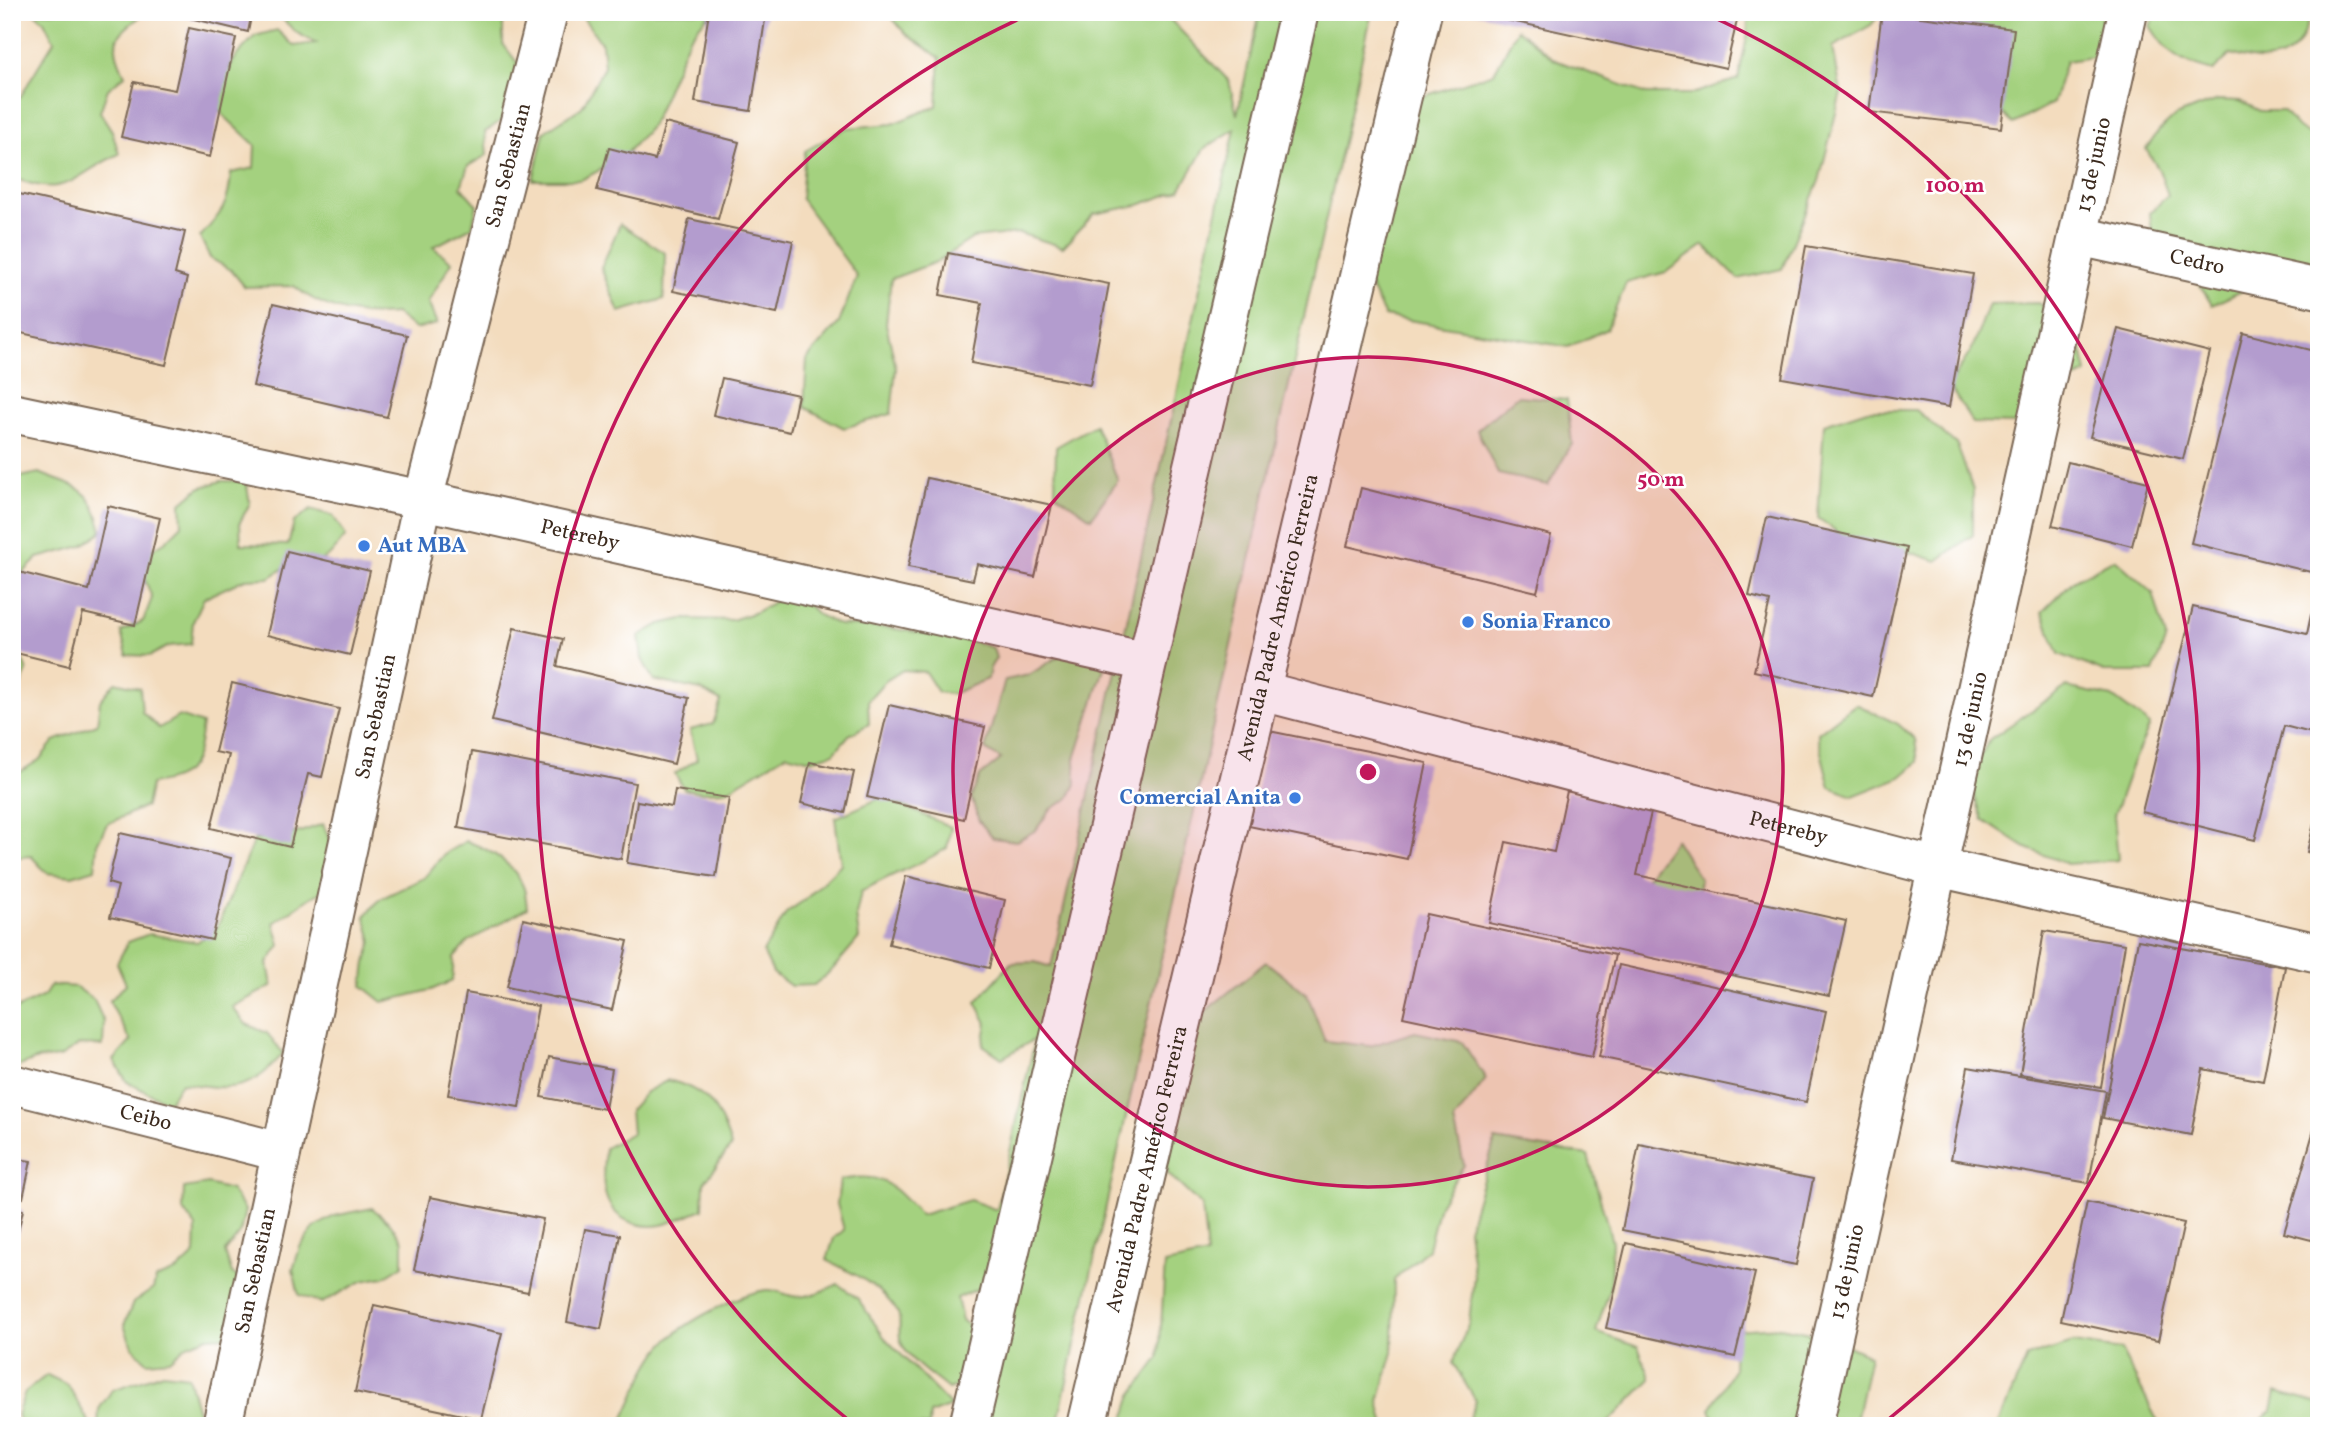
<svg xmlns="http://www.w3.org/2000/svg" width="2331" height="1438" font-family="Vollkorn,serif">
  <rect width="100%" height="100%" fill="#fff"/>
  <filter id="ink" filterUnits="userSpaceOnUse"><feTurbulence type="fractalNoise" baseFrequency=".0143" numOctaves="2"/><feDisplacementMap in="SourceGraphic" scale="14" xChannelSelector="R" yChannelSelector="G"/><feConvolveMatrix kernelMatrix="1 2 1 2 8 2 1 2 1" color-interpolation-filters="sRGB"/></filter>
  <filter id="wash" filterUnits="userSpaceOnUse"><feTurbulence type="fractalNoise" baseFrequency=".00686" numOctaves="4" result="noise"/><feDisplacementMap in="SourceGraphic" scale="28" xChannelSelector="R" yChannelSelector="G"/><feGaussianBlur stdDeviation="1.57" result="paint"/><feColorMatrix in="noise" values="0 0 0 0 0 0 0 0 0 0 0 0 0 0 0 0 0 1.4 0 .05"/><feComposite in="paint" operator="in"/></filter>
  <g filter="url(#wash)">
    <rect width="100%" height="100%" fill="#f3dcbe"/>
    <g fill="#a4d17f" stroke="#707e4e" stroke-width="2" fill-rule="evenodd">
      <path d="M34,12h106v5c-27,20 -30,26 -15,58l-17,14 -8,23 12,19 7,23c-46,21 -52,47 -107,23v-70c14,-15 13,-20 23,-35 6,-11 13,-20 19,-31l-10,-20z"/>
      <path d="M280,12h236l-13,10v22l28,37 -5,22 -41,29 2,23 -19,11 -7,21 16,18 -5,22 -39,20 19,15 -24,40 9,22 -22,5 -19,-15c-38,3 -73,-4 -102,-28l-49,1 -14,-17 -21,-12 -10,-21c21,-23 29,-32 31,-64l23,-5 1,-23 -33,-31 -9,-19 24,-40 18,-19 22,-6 17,16 22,-3 -19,-10 -17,-16z"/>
      <path d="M579,12h132l-22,26 -37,87 -31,34 -40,21h-48l11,-48 38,-25 22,-40 -2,-23z"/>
      <path d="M887,12h276l66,69 8,34 23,-103h112l-315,1414h-107l9,-40 -11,3c-16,-14 -43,-29 -48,-51 -2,-9 2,-19 -3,-27 -17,-26 -43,-37 -70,-51l7,-22 10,-8 -7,-26 3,-24c45,-9 50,5 81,35l49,-15 27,10 38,-171 -33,19 -19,-13 4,-22 -11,-21 35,-39 24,-1 16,5 184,-838 -31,20 -24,41 -41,15 -45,9 -31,33 -44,-14 -46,5 -37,24 -45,17 -5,45 10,44 -5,46 -47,14 -40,-21 3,-48 32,-36 18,-47 -56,-77 4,-48 41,-23 46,-4 45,-18 3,-48 -35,-25zM980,1288l-8,40h-1l-9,-8 -5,-22z"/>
      <path d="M1748,12h134l-11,13 -38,22 8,46 -22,88 -37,88 -44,10 -34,-34 -38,27 -40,11 -19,46 -39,18 -183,-31 -19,-38 34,-174 94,-31 23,-44 38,31 91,34h46l46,-15 10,-46z"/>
      <path d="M1941,12h192l-26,43 -41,6 -13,42 -40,21 -32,-33z"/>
      <path d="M2157,12h155c-5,10 -8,23 -14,32 -16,23 -45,17 -67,10l-18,17c-34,-9 -44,-15 -63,-45z"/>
      <path d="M2218,100l22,1 20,10h23l15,17 19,12 2,153 -60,-10 -47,22 -24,-38 -36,-32 -2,-22 18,-18 -9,-25 -13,-21 13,-18 16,-15z"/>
      <path d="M620,224l45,29 -1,46 -45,13 -18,-44z"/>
      <path d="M2039,303l38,26 10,44 -39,18 -30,33 -45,-1 -24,-37 23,-37 17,-45z"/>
      <path d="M1517,396l50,4 5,44 -24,41 -50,-11 -21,-44z"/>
      <path d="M1867,410h49l41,35 16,45v45l-36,26 -44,-14 -46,-8 -29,-21 6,-94z"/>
      <path d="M1095,425l23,55 -27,38 -36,-25 1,-46z"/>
      <path d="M39,473c40,16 52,13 63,58l-20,15 -44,12 -26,26v-100l4,-6z"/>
      <path d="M221,481h25l4,22 -10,19 1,22 47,1 6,-23 17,-13 22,7 13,20 -15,18 -19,13 -22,-3 -21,14 -24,1 -41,19 -11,24 -2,22 -22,2 -19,10 -23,-1 -6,-23 22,-11 9,-23 -8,-21 1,-23 21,-13 16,-16 -1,-22 18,-15z"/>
      <path d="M2115,559l38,34 13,45 -13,34h-49l-45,-18 -17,-42 32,-32z"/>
      <path d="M802,599l16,16 21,10 50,3 45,7 18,-1 41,14 3,10 -6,10 -2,11 -36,15 -14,-2 -13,-20 -22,-2 -19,12 -16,18 1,24 -20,11 -15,18 -23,7 -24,-6 -61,37 -24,1 -18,-3 -9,-15 22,-15 -7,-29 23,-6 8,-23 -20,-11 -48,-10 -11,-21 -3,-23 21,-12 23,-5 49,1 24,-8 21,-12z"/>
      <path d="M12,643l6,6 9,22 -10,23v24l-5,3z"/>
      <path d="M1070,649l35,16 -30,94 1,25 -7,14 -19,12 -14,20 -19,11 -24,-3 -14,-17 -8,-24 9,-21 21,-17 -16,-10 20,-69 24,-5z"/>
      <path d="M115,682l25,6 2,24 17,16 20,-12 23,8c-5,40 -8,53 -51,60l-5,22 -39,18 -10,20 -2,25 -23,7 -25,-3 -16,-17 -19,2v-81l27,-17 15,-19 43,-17 3,-23z"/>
      <path d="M2066,687l46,10 38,28 -18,39 -18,51 4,45 -51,4 -43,-17 -41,-27 -15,-43 22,-38z"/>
      <path d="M1856,704l42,20 17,15 3,23 -17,15 -48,19 -23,-9 -12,-47v-7z"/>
      <path d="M882,797l69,30 -4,21c-28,18 -58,26 -86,44l-5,23 3,23 -27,32 -18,15 -23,1 -18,-13 -10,-21 24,-40 19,-13 35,-35 -6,-46z"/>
      <path d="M323,824l18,43 -9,20 -21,10 -37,26 6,22 -12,18 4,23 -40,21 14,17 21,9 16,20c-32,42 -55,36 -102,30l-13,20 -41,-21 -13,-22 17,-19 -22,-40 17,-17 -9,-21 11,-21 21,-8 48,8 20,-14 37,-88 46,-8z"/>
      <path d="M1675,839l25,40 -7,47 -47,-48z"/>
      <path d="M466,841c23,8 47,22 57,45 3,6 3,16 4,22l-58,33 -15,16 -2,24 -21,9 -48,12 -20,-16 3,-23 6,-22 -7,-25 15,-17 44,-21 20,-24z"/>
      <path d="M1266,962l41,32 18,47 45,5 45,-14 47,10 24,37 -32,42 10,44 -25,40 -11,44 -34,31 -1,72 -14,49 6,25h-263l10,-31 27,-37 6,-94 42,-9 -5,-49 -34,-32 -7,-43 22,-102z"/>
      <path d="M51,985l25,2 18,13 10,22 -1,24 -24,-1 -19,12 -22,2 -26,10v-58l32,-15z"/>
      <path d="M668,1080c40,10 51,28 63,66l-27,37 -1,26c-14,5 -28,13 -42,16 -12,2 -22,1 -33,-4 -29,-13 -26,-45 -23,-73l27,-15 -2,-23 16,-18z"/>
      <path d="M1495,1140l93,15 24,87 -2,46 -14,44 42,15 13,32 -46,47h-139l10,-25 -23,-38 16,-41 5,-46 -6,-47z"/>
      <path d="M208,1184l23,6 14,20 -5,23 -15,19 7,22 22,9 -24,53 -22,1 -21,8 -17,15 -23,2 -15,-15 -8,-22 9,-22 20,-14 3,-10 22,-9 17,-16 1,-27 -13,-17 1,-22z"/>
      <path d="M372,1208l18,15 13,18v24l-19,12 -22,4 -40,22 -23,-8 -6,-25 7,-23 14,-19 20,-12z"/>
      <path d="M838,1284l20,15 26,38 67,69 -21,8 -1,12h-309c13,-25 27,-66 47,-85 20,-20 72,-47 99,-51 10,-1 17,4 26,6 16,3 33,-6 46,-12z"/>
      <path d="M1780,1327l46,9 44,20 -15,70h-139l-6,-17 23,-39 1,-40z"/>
      <path d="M2073,1343l48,7 39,76h-163l30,-69z"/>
      <path d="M163,1373l25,3 14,50h-104l1,-17 13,-19z"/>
      <path d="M47,1375l21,10 23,41h-68l-6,-11 8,-23z"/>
      <path d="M2276,1392l43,12v22h-64l17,-16z"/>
    </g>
    <g id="blocks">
      <g fill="#b39cce">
        <path d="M165,12h87l-4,20z"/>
        <path d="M709,12l57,2 -15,97 -56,-9z"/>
        <path d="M1470,12h269l-13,56z"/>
        <path d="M1882,12l132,17 -13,99 -132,-16z"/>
        <path d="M189,28l47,10 -26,119 -89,-20 13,-55 41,8z"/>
        <path d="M665,123l74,19 -21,77 -121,-29 12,-42 46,12z"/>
        <path d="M15,193l170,39 -10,42 12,4 -21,87 -154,-34v-126z"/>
        <path d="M689,219l104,22 -16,72 -104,-22z"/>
        <path d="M1806,246l167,28 -24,133 -167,-29z"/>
        <path d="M948,253l161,31 -19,101 -119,-22 11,-60 -42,-8z"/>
        <path d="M273,304l134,31 -20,82 -134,-31z"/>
        <path d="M2118,329l92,23 -27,107 -93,-22z"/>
        <path d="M2243,333l76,19v222l-128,-31z"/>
        <path d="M722,378l76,17 -8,37 -77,-17z"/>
        <path d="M2068,462l80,20 -16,64 -80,-20z"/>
        <path d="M927,478l125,27 -17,72 -58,-13 -4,16 -65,-13z"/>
        <path d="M1361,488l190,47 -14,57 -190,-46z"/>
        <path d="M108,506l52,12 -25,107 -52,-12 -14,53 -57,-14v-56l7,-24 70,18z"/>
        <path d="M1767,517l140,31 -34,149 -119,-26 16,-70 -21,-5z"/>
        <path d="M287,551l83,20 -20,84 -83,-20z"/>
        <path d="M2193,607l114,27 4,-19 8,2v118l-35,-9 -29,114 -113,-28z"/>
        <path d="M514,628l49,11 -6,27 132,32 -15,66 -182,-43z"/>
        <path d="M232,683l107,26 -17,68 -14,-3 -18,73 -79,-19 18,-73 -14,-3z"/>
        <path d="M889,705l96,22 -21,92 -97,-22z"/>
        <path d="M1269,731l158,32 -20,96 -158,-33z"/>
        <path d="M472,752l163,31 -14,76 -163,-31z"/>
        <path d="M810,762l44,10 -9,41 -44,-10z"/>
        <path d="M675,790l54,8 -13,79 -89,-14 10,-62 35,6z"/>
        <path d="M1567,791l85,17 -15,67 209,46 -17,75 -340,-73 17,-81 48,10z"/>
        <path d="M2318,807l1,1v47l-12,-3z"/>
        <path d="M120,833l111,25 -19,82 -102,-23 8,-31 -10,-3z"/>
        <path d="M906,876l99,24 -16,68 -100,-24z"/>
        <path d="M1426,914l189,41 -23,102 -189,-40z"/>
        <path d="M523,919l105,22 -16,69 -105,-23z"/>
        <path d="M2044,931l81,13 -24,143 -81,-13z"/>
        <path d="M2138,940l147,27 -22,114 -60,-12 -12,66 -88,-17z"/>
        <path d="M1619,965l207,46 -20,91 -207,-45z"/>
        <path d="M466,993l72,13 -19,101 -71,-12z"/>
        <path d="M549,1057l63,12 -7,40 -64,-12z"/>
        <path d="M1968,1067l138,24 -17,92 -138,-24z"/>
        <path d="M2318,1116h1v126l-35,-9z"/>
        <path d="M1639,1144l174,35 -17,86 -174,-35z"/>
        <path d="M12,1158l19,3 -8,37 -11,-2z"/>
        <path d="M430,1197l113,22 -15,73 -114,-22z"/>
        <path d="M2087,1202l97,21 -26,118 -97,-21z"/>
        <path d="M12,1208l11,2 -10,44h-1z"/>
        <path d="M585,1229l35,6 -19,94 -34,-7z"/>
        <path d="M1626,1243l129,30 -20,84 -129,-29z"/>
        <path d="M374,1305l128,28 -21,86 -126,-27z"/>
      </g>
    </g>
  </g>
  <g filter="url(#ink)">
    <use href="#blocks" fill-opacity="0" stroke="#7b6856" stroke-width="2"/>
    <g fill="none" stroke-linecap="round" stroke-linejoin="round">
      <g stroke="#7b6856" stroke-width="42">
        <g id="minor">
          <path id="s1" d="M2078,236l241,53"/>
          <path id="s2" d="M12,413l411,87 724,162"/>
          <path id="s3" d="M1262,691l675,176 382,86"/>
          <path id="s4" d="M12,1084l269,68"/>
          <path id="s5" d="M222,1426l201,-926 125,-488"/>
          <path d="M969,1426l330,-1414"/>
          <path id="s6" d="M1086,1426l336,-1414"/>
          <path id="s7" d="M1813,1426l315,-1414"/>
        </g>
      </g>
      <use href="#minor" stroke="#fff" stroke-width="38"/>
    </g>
  </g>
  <circle cx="1368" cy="772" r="415" fill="#c2185b" fill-opacity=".12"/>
  <g fill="none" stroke="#c2185b" stroke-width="3.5">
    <circle cx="1368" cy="772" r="415"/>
    <path d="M851 1422A830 830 0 0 1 1030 14M1706 14A830 830 0 0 1 1885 1422"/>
  </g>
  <g fill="#3f7fe0" stroke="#fff" stroke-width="2.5">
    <circle cx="364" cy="546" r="7"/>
    <circle cx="1468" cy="622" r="7"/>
    <circle cx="1295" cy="798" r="7"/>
  </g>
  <g text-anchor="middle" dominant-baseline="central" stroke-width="5" stroke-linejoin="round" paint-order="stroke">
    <g font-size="21" fill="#3b2a1e" stroke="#fff">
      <text stroke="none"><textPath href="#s7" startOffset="1292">13 de junio</textPath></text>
      <text stroke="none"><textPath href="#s5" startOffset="1293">San Sebastian</textPath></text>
      <text stroke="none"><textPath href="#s1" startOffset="122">Cedro</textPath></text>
      <text stroke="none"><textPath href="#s2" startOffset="581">Petereby</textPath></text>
      <text stroke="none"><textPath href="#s6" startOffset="831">Avenida Padre Américo Ferreira</textPath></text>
      <text stroke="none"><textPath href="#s5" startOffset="726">San Sebastian</textPath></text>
      <text stroke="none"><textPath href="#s7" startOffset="724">13 de junio</textPath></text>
      <text stroke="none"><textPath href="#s3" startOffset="544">Petereby</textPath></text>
      <text stroke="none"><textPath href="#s4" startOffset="138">Ceibo</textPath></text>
      <text stroke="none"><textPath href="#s6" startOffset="264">Avenida Padre Américo Ferreira</textPath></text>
      <text stroke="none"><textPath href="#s5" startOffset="159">San Sebastian</textPath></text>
      <text stroke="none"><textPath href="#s7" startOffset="158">13 de junio</textPath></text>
    </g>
    <g font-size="21" font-weight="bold" fill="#366cbe" stroke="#fff" text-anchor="start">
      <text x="378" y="546">Aut MBA</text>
      <text x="1482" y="622">Sonia Franco</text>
      <text x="1281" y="798" text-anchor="end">Comercial Anita</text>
    </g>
  </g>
  <circle cx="1368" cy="772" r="10" fill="#c2185b" stroke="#fff" stroke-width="3.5"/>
  <g font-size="21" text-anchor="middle" font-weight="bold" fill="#c2185b" stroke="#fff" stroke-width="5" stroke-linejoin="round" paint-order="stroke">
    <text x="1955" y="192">100 m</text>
    <text x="1661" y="486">50 m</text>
  </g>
  <rect width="2331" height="1438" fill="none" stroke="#fff" stroke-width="42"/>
</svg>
